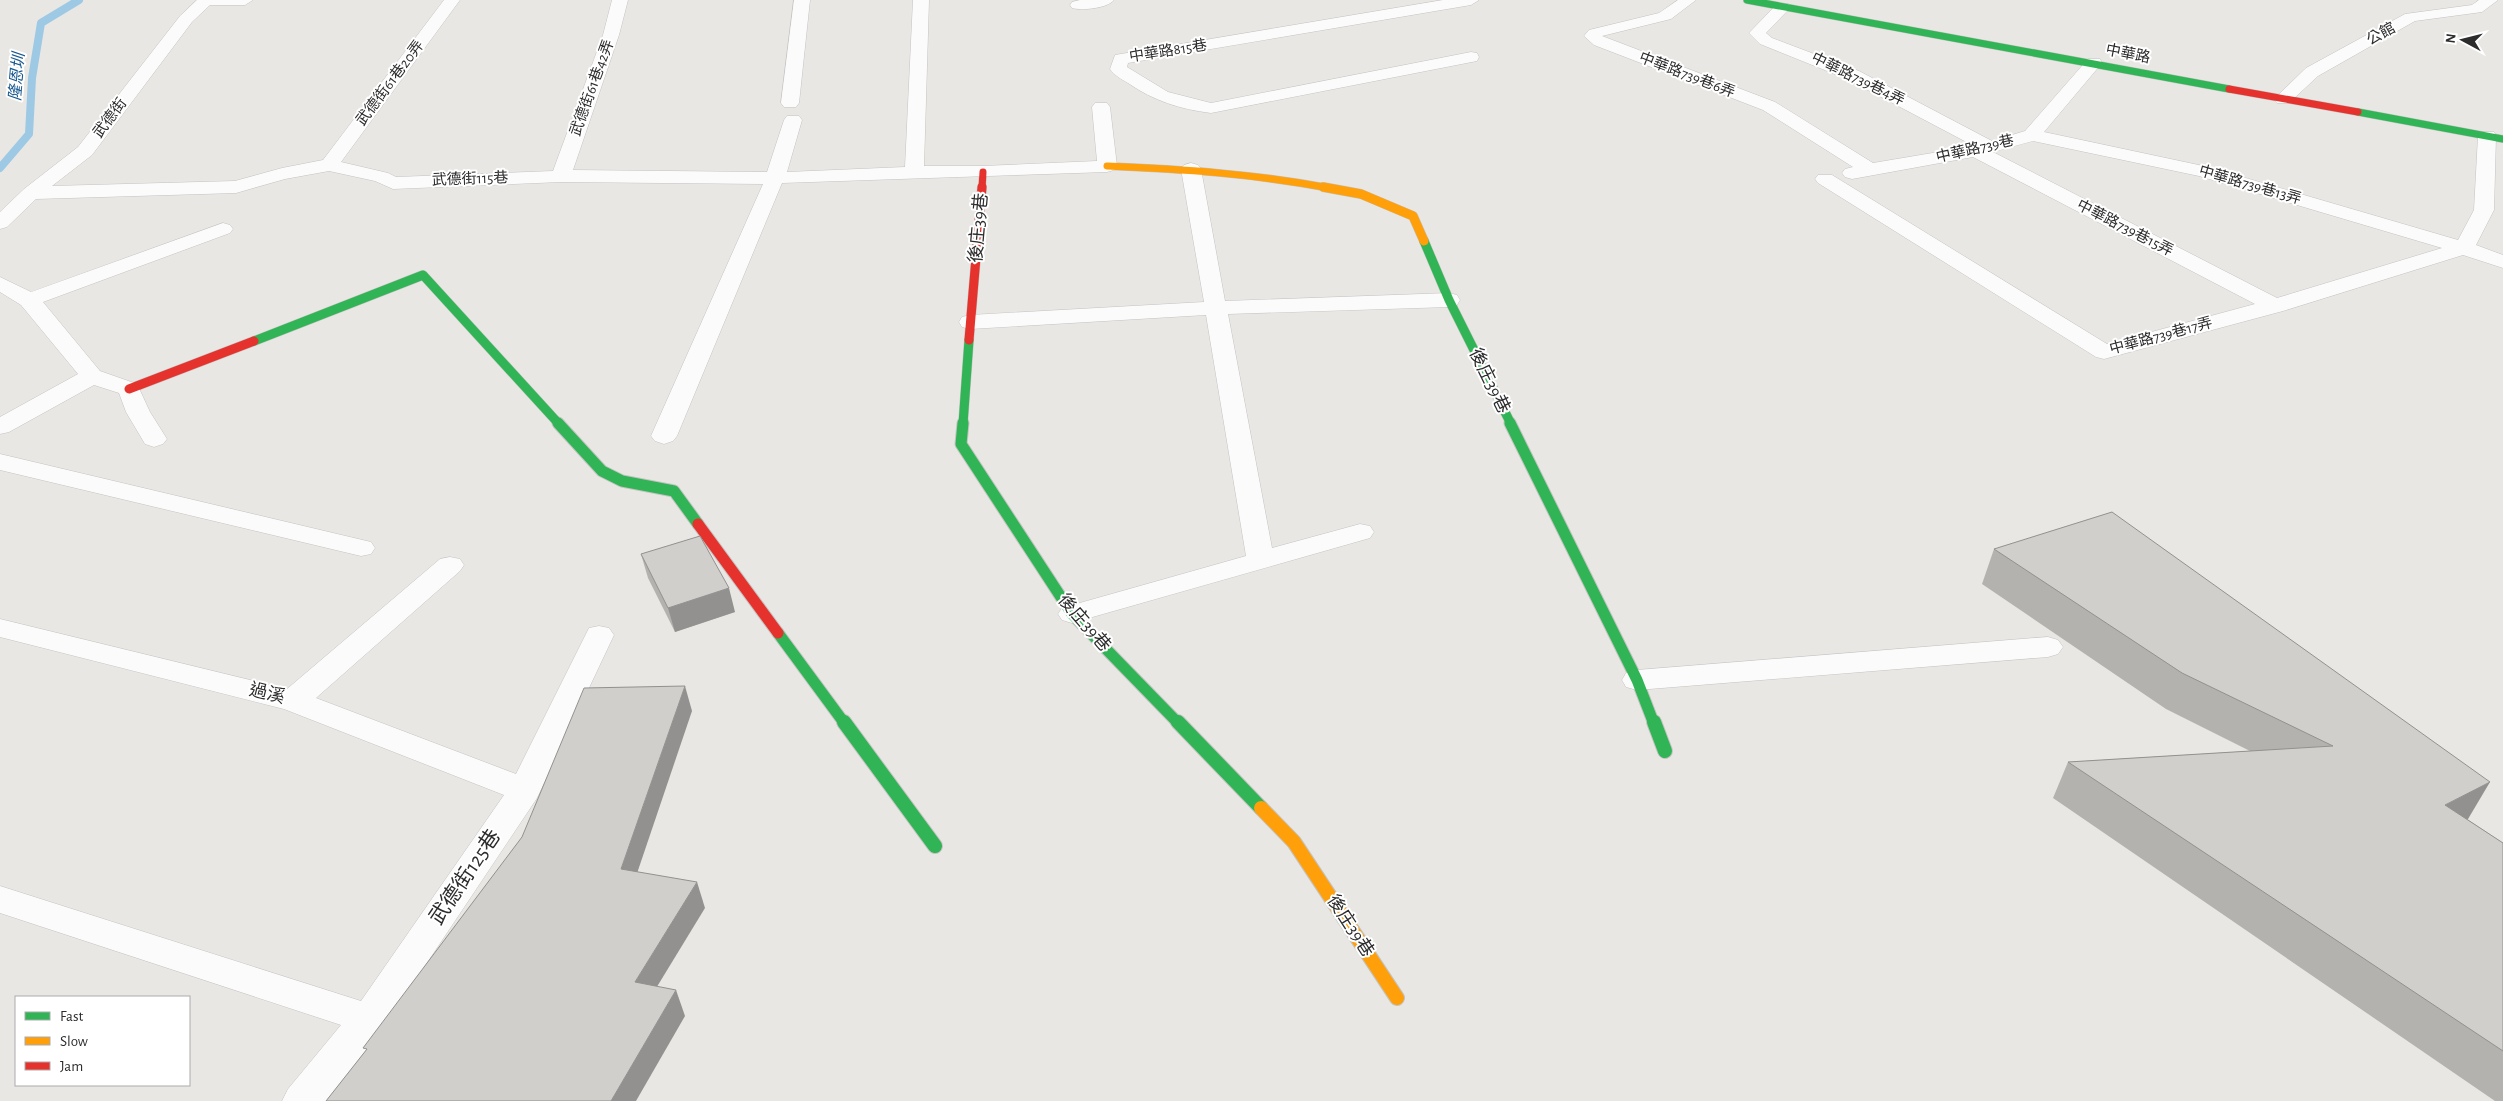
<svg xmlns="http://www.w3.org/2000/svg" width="2503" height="1101" font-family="'Alegreya Sans','Noto Sans TC',sans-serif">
  <rect width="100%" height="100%" fill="#e9e7e3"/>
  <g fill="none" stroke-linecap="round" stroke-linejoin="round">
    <path stroke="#9dc9e4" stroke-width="8" d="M0,168l29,-34 3,-56 9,-55 38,-23"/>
    <g stroke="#c4c3c2" stroke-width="1">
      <g id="street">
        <path d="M197,0h56l-8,5h-35l-18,17 -100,133 -40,31 183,-5 47,-13 41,-8 121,-160h16l-119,162 47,11 8,4 157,-6 50,-136 9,-35h16l-9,35 -46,135 194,2 17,-52 3,-4h12l3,4 -15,52 118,-5 8,-167h16l-5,166h59l114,-5 -5,-54 3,-4h12l3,4 7,59 -3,4 -7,2 -325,11 -105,253 -4,5 -9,3 -9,-3 -4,-5 112,-252 -202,-2 -168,7 -18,-8 -46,-10 -44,8 -49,14 -200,6 -29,28 -7,2v-17l24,-23 54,-42 102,-131z"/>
        <path d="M794,0h16l-11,103 -3,4h-12l-3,-4z"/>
        <path d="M1080,0h34c-6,8 -32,11 -42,8l-2,-3 2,-3z"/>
        <path d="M1443,0h36l-8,5 -343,58 -1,4 41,25 43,11 260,-51 6,1 2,4 -2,4 -266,52c-31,-4 -57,-12 -83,-30 -7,-4 -14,-8 -18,-14l5,-14 6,-1z"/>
        <path d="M1678,0h18l-25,19 -69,17 173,66 98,61 101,-17 -127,-67 -87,-35 -11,-11 28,-29h12l2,3 -25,26 6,5 87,33 133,70 33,-10 63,-72h12l2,4 -58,69 164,35 250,73 16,-30 4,-74 2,-4h14l2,4 -2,74 -18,35 27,10v13l-40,-13 -180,56 -179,48 -8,-2 -278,-174 -3,-4 3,-4h14l275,169 148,-40 -282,-147 -121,22 -7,-2 -3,-4 3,-4 8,-2 -90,-57 -169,-65 -10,-9 5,-6 70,-17zM2033,141l166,35 243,72 -165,50 -284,-146z"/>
        <path d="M2479,0h19l-16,12 -67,9 -97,55 -29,27h-12l-3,-4 32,-31 99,-54 67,-9z"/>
        <path d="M1191,163l7,2 3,4 24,132 224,-8 8,2 3,5 -3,5 -8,2 -221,7 44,234 88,-24 10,2 4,6 -4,6 -288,82 -10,3 -10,-3 -4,-6 4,-6 184,-52 -40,-241 -236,14 -8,-2 -3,-5 3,-5 8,-2 234,-13 -23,-133 3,-4z"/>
        <path d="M223,223l7,2 3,4 -3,4 -187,69 57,69 37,13 13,28 17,27 -4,5 -9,3 -9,-3 -19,-32 -7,-19 -25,-8 -85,47 -9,2v-17l78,-43 -57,-69 -21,-13v-15l31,15z"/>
        <path d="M0,454l371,88 4,6 -4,6 -10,2 -361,-86z"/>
        <path d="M450,557l10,2 4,6 -4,6 -144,127 200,76 73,-146 10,-2 10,2 5,7 -77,163 -155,232 -56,71h-44l6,-12 53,-64 -341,-112v-27l361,115 143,-206 -220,-86 -284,-72v-18l287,70 153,-130z"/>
        <path d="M2048,637l10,3 5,7 -5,7 -10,3 -411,33 -11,-3 -4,-7 4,-7 11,-3z"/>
      </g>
    </g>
    <g stroke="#c4c3c2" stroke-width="8">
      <g id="fast-far3">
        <path d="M1747,0l482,89"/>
        <path d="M2358,112l145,27"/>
      </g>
    </g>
    <g stroke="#c4c3c2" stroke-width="10">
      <g id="fast-far2">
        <path d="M1424,241l25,59 62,124"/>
        <path d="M254,341l169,-66 136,149"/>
        <path d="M963,424l6,-84"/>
      </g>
    </g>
    <g stroke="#c4c3c2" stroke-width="13">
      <g id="fast-far1">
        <path d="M558,423l44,48 20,10 52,10 24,33"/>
        <path d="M963,423l-2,21 111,170 107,110"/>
        <path d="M1510,423l127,257 17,44"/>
        <path d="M778,633l67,91"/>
      </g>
    </g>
    <g stroke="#c4c3c2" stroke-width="16">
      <g id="fast">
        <path d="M844,722l91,124"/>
        <path d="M1178,722l83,86"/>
        <path d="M1654,722l11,29"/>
      </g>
    </g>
    <g stroke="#c4c3c2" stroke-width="8">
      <path id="slow-far2" d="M1107,166c75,3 148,8 222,22"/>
    </g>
    <g stroke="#c4c3c2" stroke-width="10">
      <path id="slow-far1" d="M1323,187l38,7 52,22 11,25"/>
    </g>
    <g stroke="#c4c3c2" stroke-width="16">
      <path id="slow" d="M1261,808l33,34 103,156"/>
    </g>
    <g stroke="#c4c3c2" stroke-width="8">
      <g id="jam-far2">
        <path d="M2229,89l129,23"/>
        <path d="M982,188l1,-16"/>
      </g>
    </g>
    <g stroke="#c4c3c2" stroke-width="10">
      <g id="jam-far1">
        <path d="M969,340l13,-153"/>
        <path d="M129,389l125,-48"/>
      </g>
    </g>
    <g stroke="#c4c3c2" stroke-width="13">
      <path id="jam" d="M698,524l80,109"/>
    </g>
    <use href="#street" fill="#fcfbfb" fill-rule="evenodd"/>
    <use href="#fast-far3" stroke="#30b455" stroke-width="7"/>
    <use href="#fast-far2" stroke="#30b455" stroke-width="9"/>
    <use href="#fast-far1" stroke="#30b455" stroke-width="11"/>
    <use href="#fast" stroke="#30b455" stroke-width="14"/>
    <use href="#slow-far2" stroke="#ff9f0a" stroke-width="7"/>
    <use href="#slow-far1" stroke="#ff9f0a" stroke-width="9"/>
    <use href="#slow" stroke="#ff9f0a" stroke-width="14"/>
    <use href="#jam-far2" stroke="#e5322d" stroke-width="7"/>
    <use href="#jam-far1" stroke="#e5322d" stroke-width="9"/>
    <use href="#jam" stroke="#e5322d" stroke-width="11"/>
  </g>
  <g fill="#b4b2af">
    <path d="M1994,549l474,270h-1l36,24v258h-8l-442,-303 15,-36 182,-11 -84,-42 -184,-125z"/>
    <path d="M641,554l94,58 -60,20 -27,-54z"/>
  </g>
  <g fill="#92918f">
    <path d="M729,588l6,24 -60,20 -7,-24z"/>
    <path d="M685,686l7,25 -62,183 -9,-25z"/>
    <path d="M2490,782l-22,37 -46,23 23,-37z"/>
    <path d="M697,882l8,26 -61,100 -9,-26z"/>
    <path d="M676,990l9,26 -49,85h-25z"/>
  </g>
  <g fill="#d1cfcc" stroke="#92918f">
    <path d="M2112,512l378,270 -45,23 58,38v208l-435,-289 265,-16 -151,-73 -188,-124z"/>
    <path d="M700,536l29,52 -61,20 -27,-54z"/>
    <path d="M685,686l-64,183 76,13 -62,100 41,8 -65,111h-285l41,-52 -4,-1 159,-211 62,-149z"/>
  </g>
  <g text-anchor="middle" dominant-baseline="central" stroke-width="4" stroke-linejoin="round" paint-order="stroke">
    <g font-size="15" fill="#2c2c2c" stroke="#fff">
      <text transform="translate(2381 34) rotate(-29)">公館</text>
      <text transform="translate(1168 51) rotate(-9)">中華路815巷</text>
      <text transform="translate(2128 54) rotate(11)">中華路</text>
      <text transform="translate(1687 75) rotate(21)">中華路739巷6弄</text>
      <text transform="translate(1858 79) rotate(26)">中華路739巷4弄</text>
      <text transform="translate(390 83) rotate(-53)">武德街61巷20弄</text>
      <text transform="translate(592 88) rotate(-70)">武德街61巷42弄</text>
      <text transform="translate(110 118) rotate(-53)">武德街</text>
      <text transform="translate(1975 149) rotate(-13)">中華路739巷</text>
      <text transform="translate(470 179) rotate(-2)">武德街115巷</text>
      <text transform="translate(2250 185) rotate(16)">中華路739巷13弄</text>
      <text transform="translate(2125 228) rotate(27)">中華路739巷15弄</text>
      <text transform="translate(2161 336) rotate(-15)">中華路739巷17弄</text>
    </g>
    <g font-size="16" font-style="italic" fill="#1a5a91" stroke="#fff">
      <text transform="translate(17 77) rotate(-85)">隆恩圳</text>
    </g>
    <g font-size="18" fill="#2c2c2c" stroke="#fff">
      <text transform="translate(979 228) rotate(-85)">後庄39巷</text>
      <text transform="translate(1489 381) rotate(64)">後庄39巷</text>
      <text transform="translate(1084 623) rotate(49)">後庄39巷</text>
      <text transform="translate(267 694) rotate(14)">過溪</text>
      <text transform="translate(1350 926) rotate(57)">後庄39巷</text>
    </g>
    <g font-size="21" fill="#2c2c2c" stroke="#fff">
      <text transform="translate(465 877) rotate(-56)">武德街125巷</text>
    </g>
  </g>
  <rect x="15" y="996" width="175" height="90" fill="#ffffff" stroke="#ababab"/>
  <rect x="25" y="1012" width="25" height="8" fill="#30b455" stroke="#ababab"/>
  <text x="60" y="1021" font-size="15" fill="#2c2c2c">Fast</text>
  <rect x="25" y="1037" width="25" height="8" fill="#ff9f0a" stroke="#ababab"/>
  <text x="60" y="1046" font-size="15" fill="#2c2c2c">Slow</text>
  <rect x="25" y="1062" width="25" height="8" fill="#e5322d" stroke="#ababab"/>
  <text x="60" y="1071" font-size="15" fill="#2c2c2c">Jam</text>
  <g transform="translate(2463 40) rotate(277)" stroke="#ffffff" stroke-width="4" paint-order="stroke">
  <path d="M0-4L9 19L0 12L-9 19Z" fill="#2c2c2c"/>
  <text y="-8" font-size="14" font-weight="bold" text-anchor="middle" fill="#2c2c2c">N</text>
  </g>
</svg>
